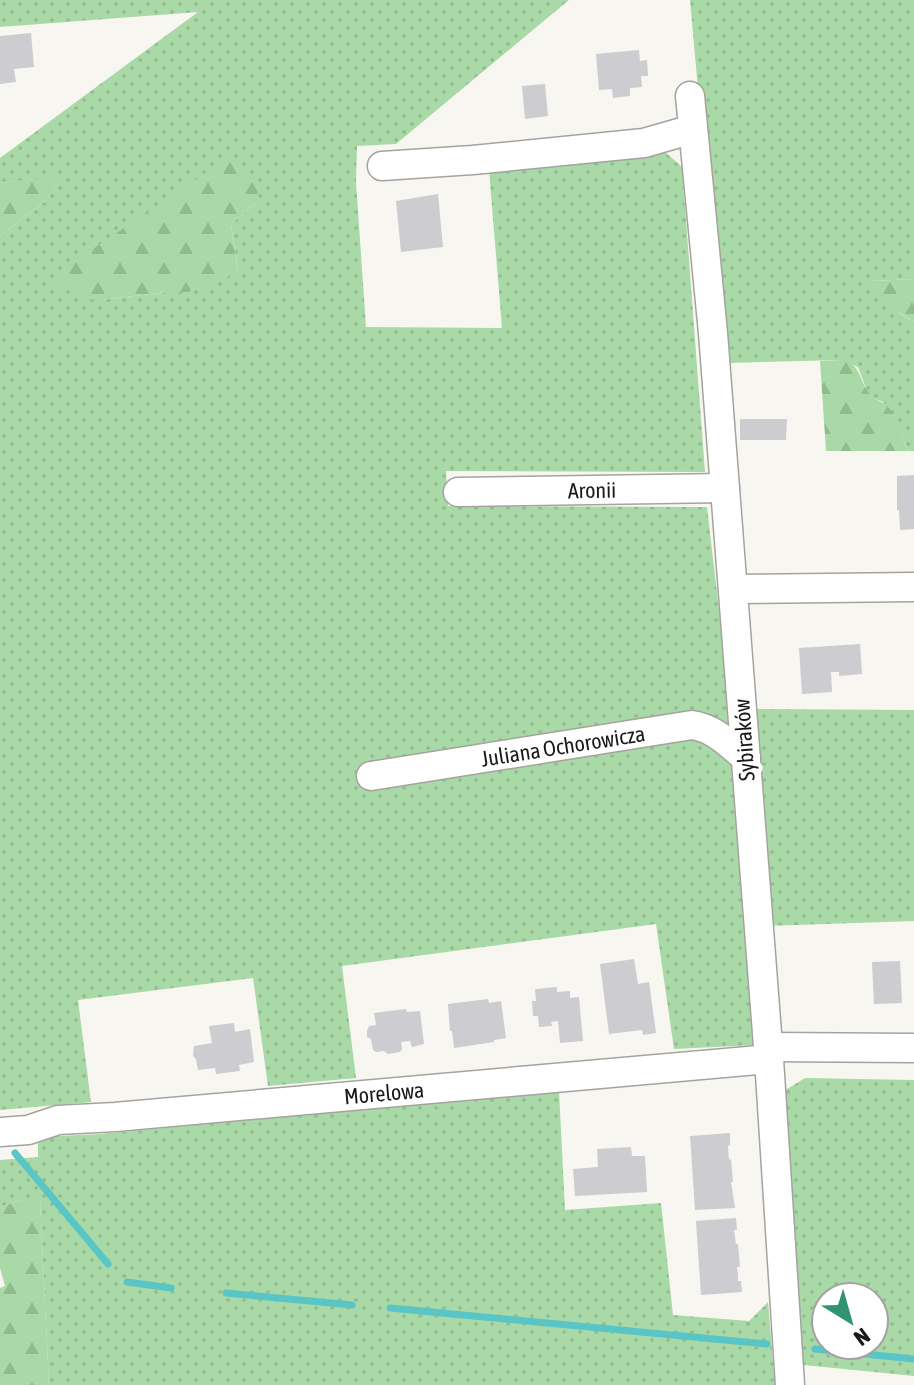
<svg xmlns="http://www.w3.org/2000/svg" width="914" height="1385" font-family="'Asap Condensed',sans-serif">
  <defs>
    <pattern id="grass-dots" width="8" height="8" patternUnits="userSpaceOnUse" patternTransform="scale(2)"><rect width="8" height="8" fill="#a9d9a6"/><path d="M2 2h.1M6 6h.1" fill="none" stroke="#91ba8e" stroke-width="1.8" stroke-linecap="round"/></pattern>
    <pattern id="forest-firs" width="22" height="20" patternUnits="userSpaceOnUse" patternTransform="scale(2)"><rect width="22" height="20" fill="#a9d9a6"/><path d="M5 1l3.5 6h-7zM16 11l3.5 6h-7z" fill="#91ba8e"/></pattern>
  </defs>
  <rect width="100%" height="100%" fill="#f8f6f1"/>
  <g fill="url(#grass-dots)" fill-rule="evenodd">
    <path d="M0,0h569l-173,144 -39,2 -1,36 10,145 136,1 -13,-158 175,-19 18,16 23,305 -259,-1 2,35 259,1 27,233 -43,-6 50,33 14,278 -81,4 -18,-125 -314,42 14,112 -88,8 -15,-108 -175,22 13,102 -91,8v-874l44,-34 21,-26 -65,7v-25l198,-146 -198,15zM260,200l-29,24 7,46 -22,12 -28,10h-21l-66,8z"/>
    <path d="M690,0h224v279l-44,2 31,33 13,8v129h-6l-15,-36 -10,-13 -10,-4 -6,-7 -9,-24 -17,-7 -113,3 -26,-229z"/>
    <path d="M751,709l163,1v211l-149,5z"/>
    <path d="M805,1078l109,2v296l-110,-11 -10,-45 -10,-229zM826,1297h48v48h-48z"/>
    <path d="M559,1091l6,119 96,-7 12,112 76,6 19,-19 7,83h-726l-9,-185h-19l-21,7v-47l38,-3v-20l62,-3z"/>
  </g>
  <g fill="url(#forest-firs)">
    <path d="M226,159c20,13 28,17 34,41l-29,24 7,47 -23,12 -27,9h-21l-66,8 -16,-1 -29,-15 9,-14 22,-17z"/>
    <path d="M66,175l-22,27 -44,34v-53z"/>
    <path d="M914,279v43l-30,-20 -14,-21z"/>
    <path d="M841,360c20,3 18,20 28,33 5,8 15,8 21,16 7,10 12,30 18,42h-82l-6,-90z"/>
    <path d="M40,1199l9,186h-49v-97l5,-2 -5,-18v-61l21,-7z"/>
  </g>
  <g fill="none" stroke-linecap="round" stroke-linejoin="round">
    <g stroke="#5ac5c7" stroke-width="7">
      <path d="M15,1153l93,111"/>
      <path d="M127,1282l44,6"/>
      <path d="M226,1293l126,12"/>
      <path d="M390,1308l377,36"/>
      <path d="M815,1349l99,10"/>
    </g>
  </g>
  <g fill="#ccccd1">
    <path d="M31,33l3,34 -20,2 2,13 -16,2v-48z"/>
    <path d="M639,50l1,11 7,-1 1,16h-7l1,11 -12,1v8l-17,2 -1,-9 -13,1 -3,-36z"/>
    <path d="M545,84l3,32 -23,3 -3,-33z"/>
    <path d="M438,194l5,53 -42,5 -5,-51z"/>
    <path d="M740,419h47l-1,21h-46z"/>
    <path d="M914,475v54l-14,1 -1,-20h-2v-34z"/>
    <path d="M860,644l2,30 -23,2v-4h-8l1,20 -30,2 -3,-46z"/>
    <path d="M634,959l4,25 11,-2 7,51 -13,2 -1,-5 -33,4 -9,-70z"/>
    <path d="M900,961l2,42 -28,1 -2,-42z"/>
    <path d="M557,987v5l13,-1v7l9,-1 4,44 -23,2 -2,-22 -7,1 1,4 -13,1 -1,-11h-5l-1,-15h4l-1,-12z"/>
    <path d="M488,999l1,4 12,-2 5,37 -12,2v2l-40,6 -2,-17h-2l-2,-27z"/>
    <path d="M406,1009l1,3 13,-1 4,33 -12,3 -2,-6 -9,1 1,7 -2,3 -12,2 -4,-3 -8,1 -3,-2 -2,-11 -4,-2v-6l2,-5 7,-1 -2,-12z"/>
    <path d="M234,1023l1,9 15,-3 4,33 -15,3 1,6 -24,3 -1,-6 -17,2 -2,-11 -3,-3 1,-10 18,-3 -3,-17z"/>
    <path d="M730,1133v12l-2,1 1,14 2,-1 2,23h-2l4,26 -40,2 -5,-74z"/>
    <path d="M631,1147l1,9h13l2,36 -72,4 -2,-27 25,-2 -1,-18z"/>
    <path d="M736,1218l1,12h-3l2,14h2l2,23h-3l1,7v7h3l1,11 -41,3 -5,-74z"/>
  </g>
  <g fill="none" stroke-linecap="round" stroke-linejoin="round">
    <g stroke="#a4a39e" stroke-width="31">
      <g id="minor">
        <path d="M690,96l23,237 56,726 21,326"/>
        <path d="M382,166l91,-6 171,-17 49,-14"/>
        <path d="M458,492l267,-4"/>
        <path d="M733,589l181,-2"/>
        <path d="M371,776l321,-51c22,3 37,19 54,33"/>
        <path d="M768,1047l146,1"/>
        <path d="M0,1132l28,-2 30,-10 57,-3 654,-58"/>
      </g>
    </g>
    <use href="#minor" stroke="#fff" stroke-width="28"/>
  </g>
  <g text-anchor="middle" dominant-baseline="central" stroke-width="8" stroke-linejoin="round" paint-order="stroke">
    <g font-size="22" fill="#191917" stroke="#fff">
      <text transform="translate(592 490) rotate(-1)">Aronii</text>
      <text transform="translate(744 740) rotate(-94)">Sybiraków</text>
      <text transform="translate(563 746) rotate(-9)">Juliana Ochorowicza</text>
      <text transform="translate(384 1093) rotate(-5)">Morelowa</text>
    </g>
  </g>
  <g transform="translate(850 1321) rotate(143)"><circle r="38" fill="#ffffff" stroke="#a3a3a2" stroke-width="2"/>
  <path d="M0-6L14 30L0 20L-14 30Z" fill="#309470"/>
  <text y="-12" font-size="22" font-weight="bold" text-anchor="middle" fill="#191917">N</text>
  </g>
</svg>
